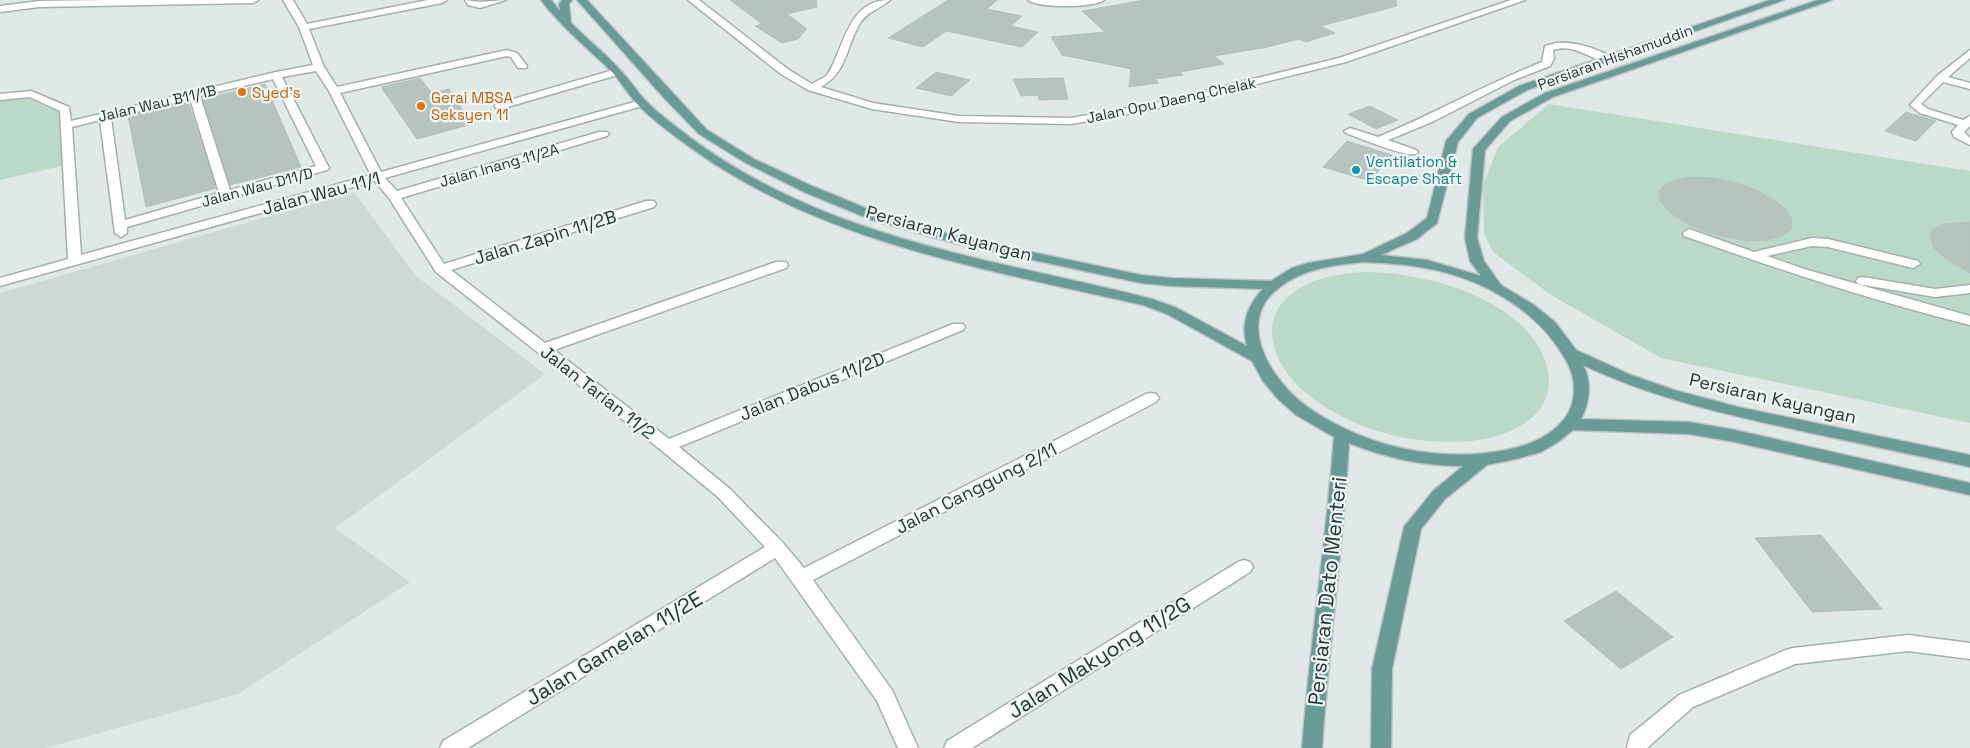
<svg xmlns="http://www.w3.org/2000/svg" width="1970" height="748" font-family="'Space Grotesk',sans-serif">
  <rect width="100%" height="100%" fill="#e0e9e7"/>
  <path fill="#ced9d6" d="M354,192l62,84 129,98 -210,154 75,54 -172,112 -192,54h-46v-455z"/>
  <g fill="#bbd9c8">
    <path d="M25,96l36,15 5,54 -66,15v-80z"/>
    <path d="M1549,104l421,67v252l-309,-65 -110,-63 -58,-43 -9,-19 -1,-48 15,-38z"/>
    <path d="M1364,272c60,0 157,25 181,88 5,14 6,31 -2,44 -13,22 -40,32 -64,36 -57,8 -123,-8 -168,-43 -44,-34 -60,-90 1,-115 17,-7 35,-9 52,-10z"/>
  </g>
  <g fill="#b6c4c0" stroke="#b3c2bf">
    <path d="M730,0h86l1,7 -30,7 20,15 -9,10 -16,4 -27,-17 7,-2z"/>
    <path d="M948,0h49l-10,9 35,7 -11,10 27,6 -16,15 -76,-16 -23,16 -35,-9z"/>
    <path d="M1145,0h251l1,6 -76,20 14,7 -29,9 -7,-3 -31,8 -54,9 10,8 -44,8 3,3 -28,4 4,4 -30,4 2,-18 -69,-14 -11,-18 54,-5 -23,-21z"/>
    <path d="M936,72l34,8 -19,16 -35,-8z"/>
    <path d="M420,78l12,15 17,-4 23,35 -55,15 -36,-52z"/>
    <path d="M1063,78l5,21 -29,1 -1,-5 -17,1 -8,-17z"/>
    <path d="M265,84l36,83 -71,18 -27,-86z"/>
    <path d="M188,102l28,86 -70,19 -18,-91z"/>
    <path d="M1370,106l28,14 -22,9 -28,-15z"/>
    <path d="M1906,112l30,9 -20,20 -31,-10z"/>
    <path d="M1347,141l45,14 -22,26 -47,-14z"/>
    <path d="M1691,177l21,1 21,4 21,7 18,10 14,10 6,11 -1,9 -8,7 -15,4 -20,1 -22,-4 -22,-6 -20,-9 -14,-10 -9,-10 -2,-10 5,-7 11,-5z"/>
    <path d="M1970,222v51l-24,-14 -12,-11 -4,-11 3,-8 11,-5z"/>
    <path d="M1821,535l61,74 -70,3 -57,-74z"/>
    <path d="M1616,591l57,46 -52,32 -57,-48z"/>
  </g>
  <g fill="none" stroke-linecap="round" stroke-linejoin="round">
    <g stroke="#a3b0ae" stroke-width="3">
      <g id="minor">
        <path d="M108,0h150l-5,3 -214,4 -39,5v-6l39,-5z"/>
        <path d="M283,0h10l14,24 121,-24h19l-5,3 -133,26 15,38 13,20 170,-37 10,3 10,13 -1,2h-8l-7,-11 -4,-1 -167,37 41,79 257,-71h8l1,2 -1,2 -261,73 12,13 202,-59h8l2,2 -2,2 -206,62 43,66 202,-63h8l2,3 -2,3 -203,63 94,73 231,-81h10l2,3 -2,3 -232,82 115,89 284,-115h10l2,3 -2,3 -284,117 51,42 53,54 21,25 342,-174 5,-1 5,1 3,4 -3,4 -343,178 79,110 26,58h-20l-21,-47 -102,-143 -307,190h-28l3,-7 322,-194 -47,-50 -57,-47 -225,-178 -47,-74 -14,-17 -375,105v-8l68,-19 -8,-148 -30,-14 -30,3v-6l31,-3 38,16 2,14 205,-49 37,-7 -14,-38zM316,71l13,20 42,84 -290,80 -9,-128 28,-7 15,113 6,4 6,-4v-6l200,-57 2,-2 -47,-91zM273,79l43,87 -86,24 -30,-94zM190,99l29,94 -94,27 -14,-102z"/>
        <path d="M465,0l15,2 26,-2 -26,8 -12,-3z"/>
        <path d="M688,0h11l90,70 23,14c4,-3 10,-5 14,-8 5,-6 8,-14 11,-21 11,-26 19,-55 53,-55 -10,9 -23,11 -31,25 -14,24 -11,46 -38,62l52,16 86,13 112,2 80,-14 188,-46 172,-58h14l-179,62 -195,48 -80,14 -112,-2 -87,-13 -64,-19 -27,-16z"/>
        <path d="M1028,0h76c-11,8 -65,8 -76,0z"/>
        <path d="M1556,43c15,-2 45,5 56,16l-1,2c-17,3 -34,-19 -58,-11l1,9 -4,7 -36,14 -82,42 -44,18 28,10 2,2 -2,2c-11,3 -57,-16 -70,-21l-2,-2 6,-3 28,9c56,-23 108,-53 164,-75l3,-16z"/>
        <path d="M1970,50v8l-22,19 22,6v6l-27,-7 -22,22 7,5 35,11 7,-4v10l-6,6 6,6v7l-16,-8 -2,-5 6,-7 -38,-12 -10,-8 27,-29z"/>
        <path d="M617,69l5,3 -1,2 -117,34h-8l-1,-2 1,-2z"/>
        <path d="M1689,229l65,23 58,-14 16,1 90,22 2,3 -7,4 -85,-21 -16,-1 -45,10 37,13 166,47v9c-97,-24 -192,-56 -286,-89l-1,-3z"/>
        <path d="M1863,277l72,12 35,-4v8l-35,4 -77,-13 -2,-3 2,-3z"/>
        <path d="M1244,560l6,2 3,5 -3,5 -278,176h-28l3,-7 291,-179z"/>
        <path d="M1908,635l62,8v16l-62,-8 -113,13 -102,43 -46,41h-20l3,-13 49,-40 107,-45 7,-2z"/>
      </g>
    </g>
    <g stroke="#bdc3c3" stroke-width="3">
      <path id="major" d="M541,0h10l9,11 -1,-7 3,-4h10l-3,4 2,19c16,16 34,30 49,47 9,9 16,20 24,29 12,13 30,26 44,37 139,104 301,122 464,163l25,9 70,38c-7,-22 1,-41 16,-57l-92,-3 -30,-3 -183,-39 -86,-24 -68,-28 -58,-29 -47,-29 -34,-35 -88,-99h10l120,130 47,29 58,27 68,28 80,23 181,38 30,3 100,3 21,-13 16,-5 55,-9 44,-21 20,-15 19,-77 23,-27 50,-28 251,-86h14l-257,90 -50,28 -19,24 -21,81 -20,16 -36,16 46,5 54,16 -11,-15 -5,-23 8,-89 29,-32 43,-24 273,-93h14l-279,97 -43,24 -25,29 -8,88 7,23 17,24 33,20 21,17 21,28 55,25 43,15 64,17 232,48v12c-55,-12 -110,-24 -164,-35 -77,-17 -151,-33 -223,-67 9,17 7,37 -2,54l108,3 46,8 235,53v12l-235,-53 -46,-8 -116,-4 -15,12 -17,10 -25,7 -29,6 -42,34 -24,30 -29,140 -1,79h-20l1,-79 32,-142 29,-36 30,-25c-39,0 -77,-8 -114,-23 -6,102 -20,203 -27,305h-20c8,-104 24,-207 32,-311l-38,-22 -18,-16 -15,-18 -11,-20 -85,-47 -24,-9c-152,-35 -311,-60 -442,-150 -21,-15 -44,-31 -62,-49 -10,-10 -17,-23 -26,-33 -24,-24 -51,-45 -72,-73zM1364,262c20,1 40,2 61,6 57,10 116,43 143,96 8,16 9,38 -3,54 -18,24 -50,32 -79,35 -61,7 -127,-10 -177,-45 -36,-25 -77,-86 -29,-121 25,-19 54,-22 84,-25z"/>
    </g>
    <use href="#minor" fill="#fff" fill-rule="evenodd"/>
    <use href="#major" fill="#699b97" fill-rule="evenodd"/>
  </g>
  <g fill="#e8710a" stroke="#f0f6f4" stroke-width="2">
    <circle cx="242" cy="92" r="5"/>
    <circle cx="421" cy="106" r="5"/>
  </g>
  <circle fill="#0f9aa8" stroke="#f0f6f4" stroke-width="2" cx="1356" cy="170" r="5"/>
  <g text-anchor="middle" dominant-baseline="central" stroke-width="4.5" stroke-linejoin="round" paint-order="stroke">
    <g font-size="15" fill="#223836" stroke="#f0f6f4">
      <text transform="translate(1615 57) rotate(-20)">Persiaran Hishamuddin</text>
      <text transform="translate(1171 100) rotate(-12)">Jalan Opu Daeng Chelak</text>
      <text transform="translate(157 103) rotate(-13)">Jalan Wau B11/1B</text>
      <text transform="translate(499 165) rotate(-16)">Jalan Inang 11/2A</text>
      <text transform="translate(257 187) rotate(-15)">Jalan Wau D11/D</text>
    </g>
    <g font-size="15" fill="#c56008" stroke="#f0f6f4" text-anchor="start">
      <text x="252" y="92">Syed's</text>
      <text x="431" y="97">Gerai MBSA<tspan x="431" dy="17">Seksyen 11</tspan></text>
    </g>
    <g font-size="15" fill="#0d838f" stroke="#f0f6f4" text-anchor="start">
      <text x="1366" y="161">Ventilation &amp;<tspan x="1366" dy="17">Escape Shaft</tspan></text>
    </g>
    <g font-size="18" fill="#223836" stroke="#f0f6f4">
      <text transform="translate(321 193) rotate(-15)">Jalan Wau 11/1</text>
      <text transform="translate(949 233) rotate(15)">Persiaran Kayangan</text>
      <text transform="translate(545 237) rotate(-17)">Jalan Zapin 11/2B</text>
      <text transform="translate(812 386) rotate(-22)">Jalan Dabus 11/2D</text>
      <text transform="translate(598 392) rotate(38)">Jalan Tarian 11/2</text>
      <text transform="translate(1773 398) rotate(13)">Persiaran Kayangan</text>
      <text transform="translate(976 488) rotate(-27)">Jalan Canggung 2/11</text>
    </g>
    <g font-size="21" fill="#223836" stroke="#f0f6f4">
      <text transform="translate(1327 591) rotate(-84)">Persiaran Dato Menteri</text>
      <text transform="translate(614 648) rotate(-31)">Jalan Gamelan 11/2E</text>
      <text transform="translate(1099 657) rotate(-32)">Jalan Makyong 11/2G</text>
    </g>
  </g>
</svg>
